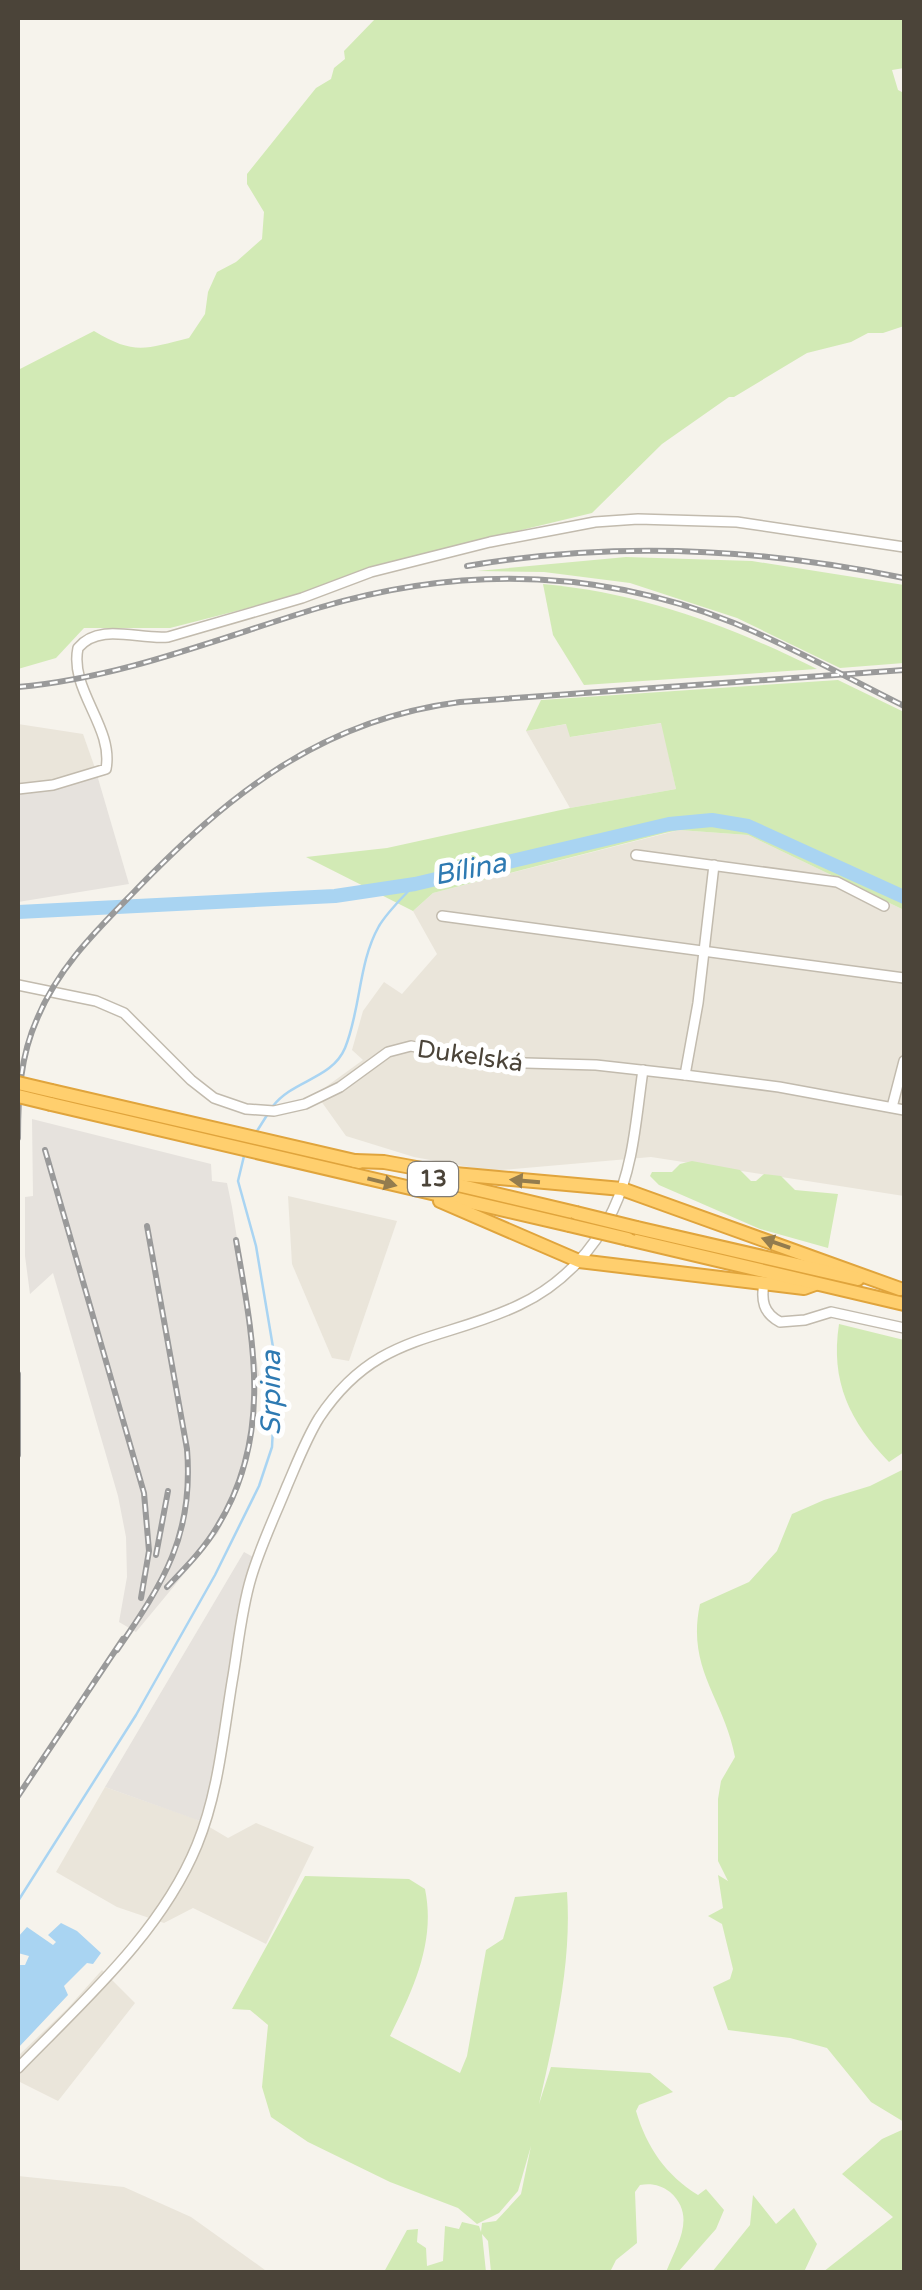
<svg xmlns="http://www.w3.org/2000/svg" width="922" height="2290" font-family="'Varela Round',sans-serif">
  <rect width="100%" height="100%" fill="#f6f3ec"/>
  <g fill="#eae5da">
    <path d="M662,723l14,66 -106,19 -44,-77 41,-7 4,13z"/>
    <path d="M18,724l65,10 12,34 -42,13 -35,4z"/>
    <path d="M679,830l69,5 156,75v286l-253,-39 -161,14 -76,-14 -68,-21 -30,-42 47,-34 -11,-10 11,-39 21,-29 18,12 35,-40 -24,-43 20,-18z"/>
    <path d="M288,1196l109,25 -48,140 -17,-3 -40,-94z"/>
    <path d="M105,1787l91,32 32,19 28,-15 58,24 -48,97 -73,-36 -29,15 -47,-16 -61,-35z"/>
    <path d="M102,1970l33,33 -77,98 -38,-19 -2,3v-29l49,-47z"/>
    <path d="M18,2176l106,11 67,30 74,53v2h-247z"/>
  </g>
  <g fill="#e6e2dd">
    <path d="M95,768l34,116 -111,18v-117l35,-4z"/>
    <path d="M32,1119l179,45 1,17 15,2 5,24 27,168 -12,79 -11,43 -18,36 -82,99 -17,-10 8,-45 -1,-40 -8,-41 -65,-223 -23,21 -5,-38v-59l8,-1z"/>
    <path d="M244,1552l11,6 -17,50 -24,168 -11,46 -98,-35z"/>
  </g>
  <g fill="#d2eab5">
    <path d="M376,18h528v50l-12,2 6,20 6,3v233l-21,7h-15l-17,9 -44,11 -73,44h-5l-67,47 -70,69 -223,54 -66,27 -133,34h-86l-28,30 -38,11v-299l76,-39c40,24 51,18 95,7l16,-24 3,-22 9,-20 19,-10 26,-23 2,-27 -17,-28v-10l69,-86 15,-9 3,-11 11,-9 -1,-8z"/>
    <path d="M626,557l126,4 152,24v78l-64,5 -103,-50 -107,-35 -86,-11 -67,-1z"/>
    <path d="M543,584c99,9 185,41 274,85l-233,16 -31,-50z"/>
    <path d="M838,680l66,32v198l-156,-75 -69,-5 -14,3 -232,60 -20,18 -107,-54 81,-9 183,-40 106,-19 -15,-66 -91,14 -4,-13 -40,7 15,-31z"/>
    <path d="M692,1161l48,9 11,11h5l8,-7 17,2 14,14 43,4 -10,54 -68,-19 -101,-44 -9,-9 2,-4h20l8,-8z"/>
    <path d="M839,1324l65,16v112l-15,10c-39,-40 -59,-80 -50,-138z"/>
    <path d="M904,1469v653l-33,-20 -44,-54 -37,-10 -62,-8 -15,-43 17,-8 3,-10 -11,-45 -14,-8 15,-8 -5,-33 10,6 -10,-20v-62l3,-18 14,-24c-11,-59 -49,-88 -35,-153l49,-22 28,-31 15,-37 32,-14 46,-14z"/>
    <path d="M305,1876l104,3 16,10c11,53 -12,101 -35,147l70,37 7,-17 19,-106 17,-11 12,-42 52,-5c5,71 -12,142 -28,212l12,-37 99,6 23,19 -34,13 -3,6c11,37 30,64 62,84l8,-6 18,21 -8,19 -38,43h-12c11,-28 31,-56 4,-80 -9,-7 -19,-9 -30,-7l-5,7 2,51 -21,17 -6,12 -13,-2 -1,2h-105l-3,-31 -6,-7 4,38h-102l23,-42 11,-1 -1,13 9,6 1,18 16,-5 2,-35 14,3 3,-7 17,4 2,6 1,-9 14,-2 25,-27 10,-48 -13,45 -19,22 -22,11 -19,-16 -68,-26 -82,-40 -37,-25 -9,-30 6,-62 -18,-15 -18,-1z"/>
    <path d="M904,2129v143h-81l70,-55 -51,-43 40,-35z"/>
    <path d="M753,2195l23,29 18,-16 23,36 -13,28h-92l38,-47z"/>
  </g>
  <path fill="#a9d4f2" d="M61,1923l16,8 24,22 -8,11 -6,-1 -23,23 4,9 -50,53v-83h7l4,-9 -11,-3v-16l9,-10 26,18 3,-3 -8,-7z"/>
  <g fill="none" stroke-linecap="round" stroke-linejoin="round">
    <g stroke="#a9d4f2" stroke-width="2.5">
      <path d="M273,1106c20,-26 59,-27 72,-58 16,-39 13,-85 34,-122 9,-15 24,-29 36,-42"/>
      <path d="M257,1131l12,-19"/>
      <path d="M18,1901l118,-186 79,-140 44,-89 13,-39 4,-82 -20,-119 -18,-65 6,-25"/>
    </g>
    <path stroke="#a9d4f2" stroke-width="14" d="M18,912l317,-16 80,-12 254,-60 43,-4 36,6 156,71"/>
    <g stroke="#c2bbae" stroke-width="12">
      <g id="minor">
        <path d="M18,789l35,-4 53,-16c8,-42 -37,-79 -28,-121 21,-26 61,-8 90,-11l134,-39 69,-26 119,-30 105,-20 43,-3 99,3 167,25"/>
        <path d="M636,855l201,27 47,24"/>
        <path d="M442,916l462,62"/>
        <path d="M18,985l78,16 28,12 67,67 23,18 32,11 28,2 31,-7 35,-17 48,-35 23,-6 76,16 109,3 89,10 94,12 125,23"/>
        <path d="M685,1075l13,-72 16,-138"/>
        <path d="M892,1107l12,-46"/>
        <path d="M764,1283c-3,17 -1,30 16,39l25,-2 26,-8 73,16"/>
        <path d="M18,2068c65,-67 143,-135 179,-223 21,-51 26,-108 35,-163 6,-34 9,-71 19,-104 9,-31 24,-62 36,-92 10,-23 19,-47 32,-68 57,-86 120,-75 200,-113 41,-19 75,-54 94,-95 21,-44 23,-93 30,-140"/>
      </g>
    </g>
    <g stroke="#e0a43c" stroke-width="16">
      <g id="highway">
        <path d="M52,1091l307,71"/>
        <path d="M51,1104l518,121"/>
        <path d="M355,1161l29,1 60,11 178,16 278,100"/>
        <path d="M432,1179l144,34"/>
        <path d="M440,1201l139,60 225,27 11,-4"/>
        <path d="M637,1228l221,51"/>
        <path d="M628,1239l276,65"/>
      </g>
    </g>
    <use href="#minor" stroke="#fff" stroke-width="9"/>
    <use href="#highway" stroke="#ffcf6e" stroke-width="12"/>
    <g stroke="#9a9a9a" stroke-width="6">
      <g id="rail">
        <path d="M467,566c146,-25 293,-18 437,12"/>
        <path d="M18,687c103,-9 201,-49 300,-79 140,-42 280,-40 416,15 58,24 114,55 170,83"/>
        <path d="M18,1138c0,-41 2,-81 19,-119 21,-51 58,-87 96,-126 95,-98 187,-173 327,-191l444,-32"/>
        <path d="M45,1150l99,343 5,58 -8,47"/>
        <path d="M18,1374v81"/>
        <path d="M156,1555l12,-64"/>
        <path d="M167,1587c18,-19 37,-38 50,-60 57,-92 36,-188 19,-287"/>
        <path d="M117,1650c47,-68 77,-115 70,-201l-40,-223"/>
        <path d="M18,1796l105,-157"/>
      </g>
    </g>
    <use href="#rail" stroke="#fff" stroke-width="2.5" stroke-dasharray="8" stroke-linecap="butt"/>
    <g stroke="#e0a43c" stroke-width="16" stroke-linecap="butt">
      <g id="highway-bridge">
        <path d="M18,1083l34,8"/>
        <path d="M18,1096l33,8"/>
        <path d="M576,1213l61,15"/>
        <path d="M569,1225l59,14"/>
      </g>
    </g>
    <use href="#highway-bridge" stroke="#ffcf6e" stroke-width="12"/>
  </g>
  <defs><path id="oneway-solid" d="M-6-.8H1V-3.2L6.5 0L1 3.2V.8H-6Z" transform="scale(2.5)"/></defs>
  <g fill="#937c4e">
    <use href="#oneway-solid" transform="translate(525 1181) rotate(-175)"/>
    <use href="#oneway-solid" transform="translate(382 1182) rotate(14)"/>
    <use href="#oneway-solid" transform="translate(776 1243) rotate(-161)"/>
  </g>
  <g text-anchor="middle" dominant-baseline="central" stroke-width="10" stroke-linejoin="round" paint-order="stroke">
    <rect fill="#fff" stroke="#817c74" stroke-width="2.5" x="408" y="1162" width="50" height="34" rx="8"/>
    <g font-size="22" font-weight="bold" fill="#4b4439">
      <text x="433" y="1179">13</text>
    </g>
    <g font-size="25" fill="#4b4439" stroke="#fff">
      <text transform="translate(470 1056) rotate(8)">Dukelská</text>
    </g>
    <g font-size="28" font-style="italic" fill="#2e7ab2" stroke="#fff">
      <text transform="translate(470 869) rotate(-11)">Bílina</text>
      <text transform="translate(271 1393) rotate(-90)">Srpina</text>
    </g>
  </g>
  <rect width="922" height="2290" fill="none" stroke="#4b4439" stroke-width="40"/>
</svg>
